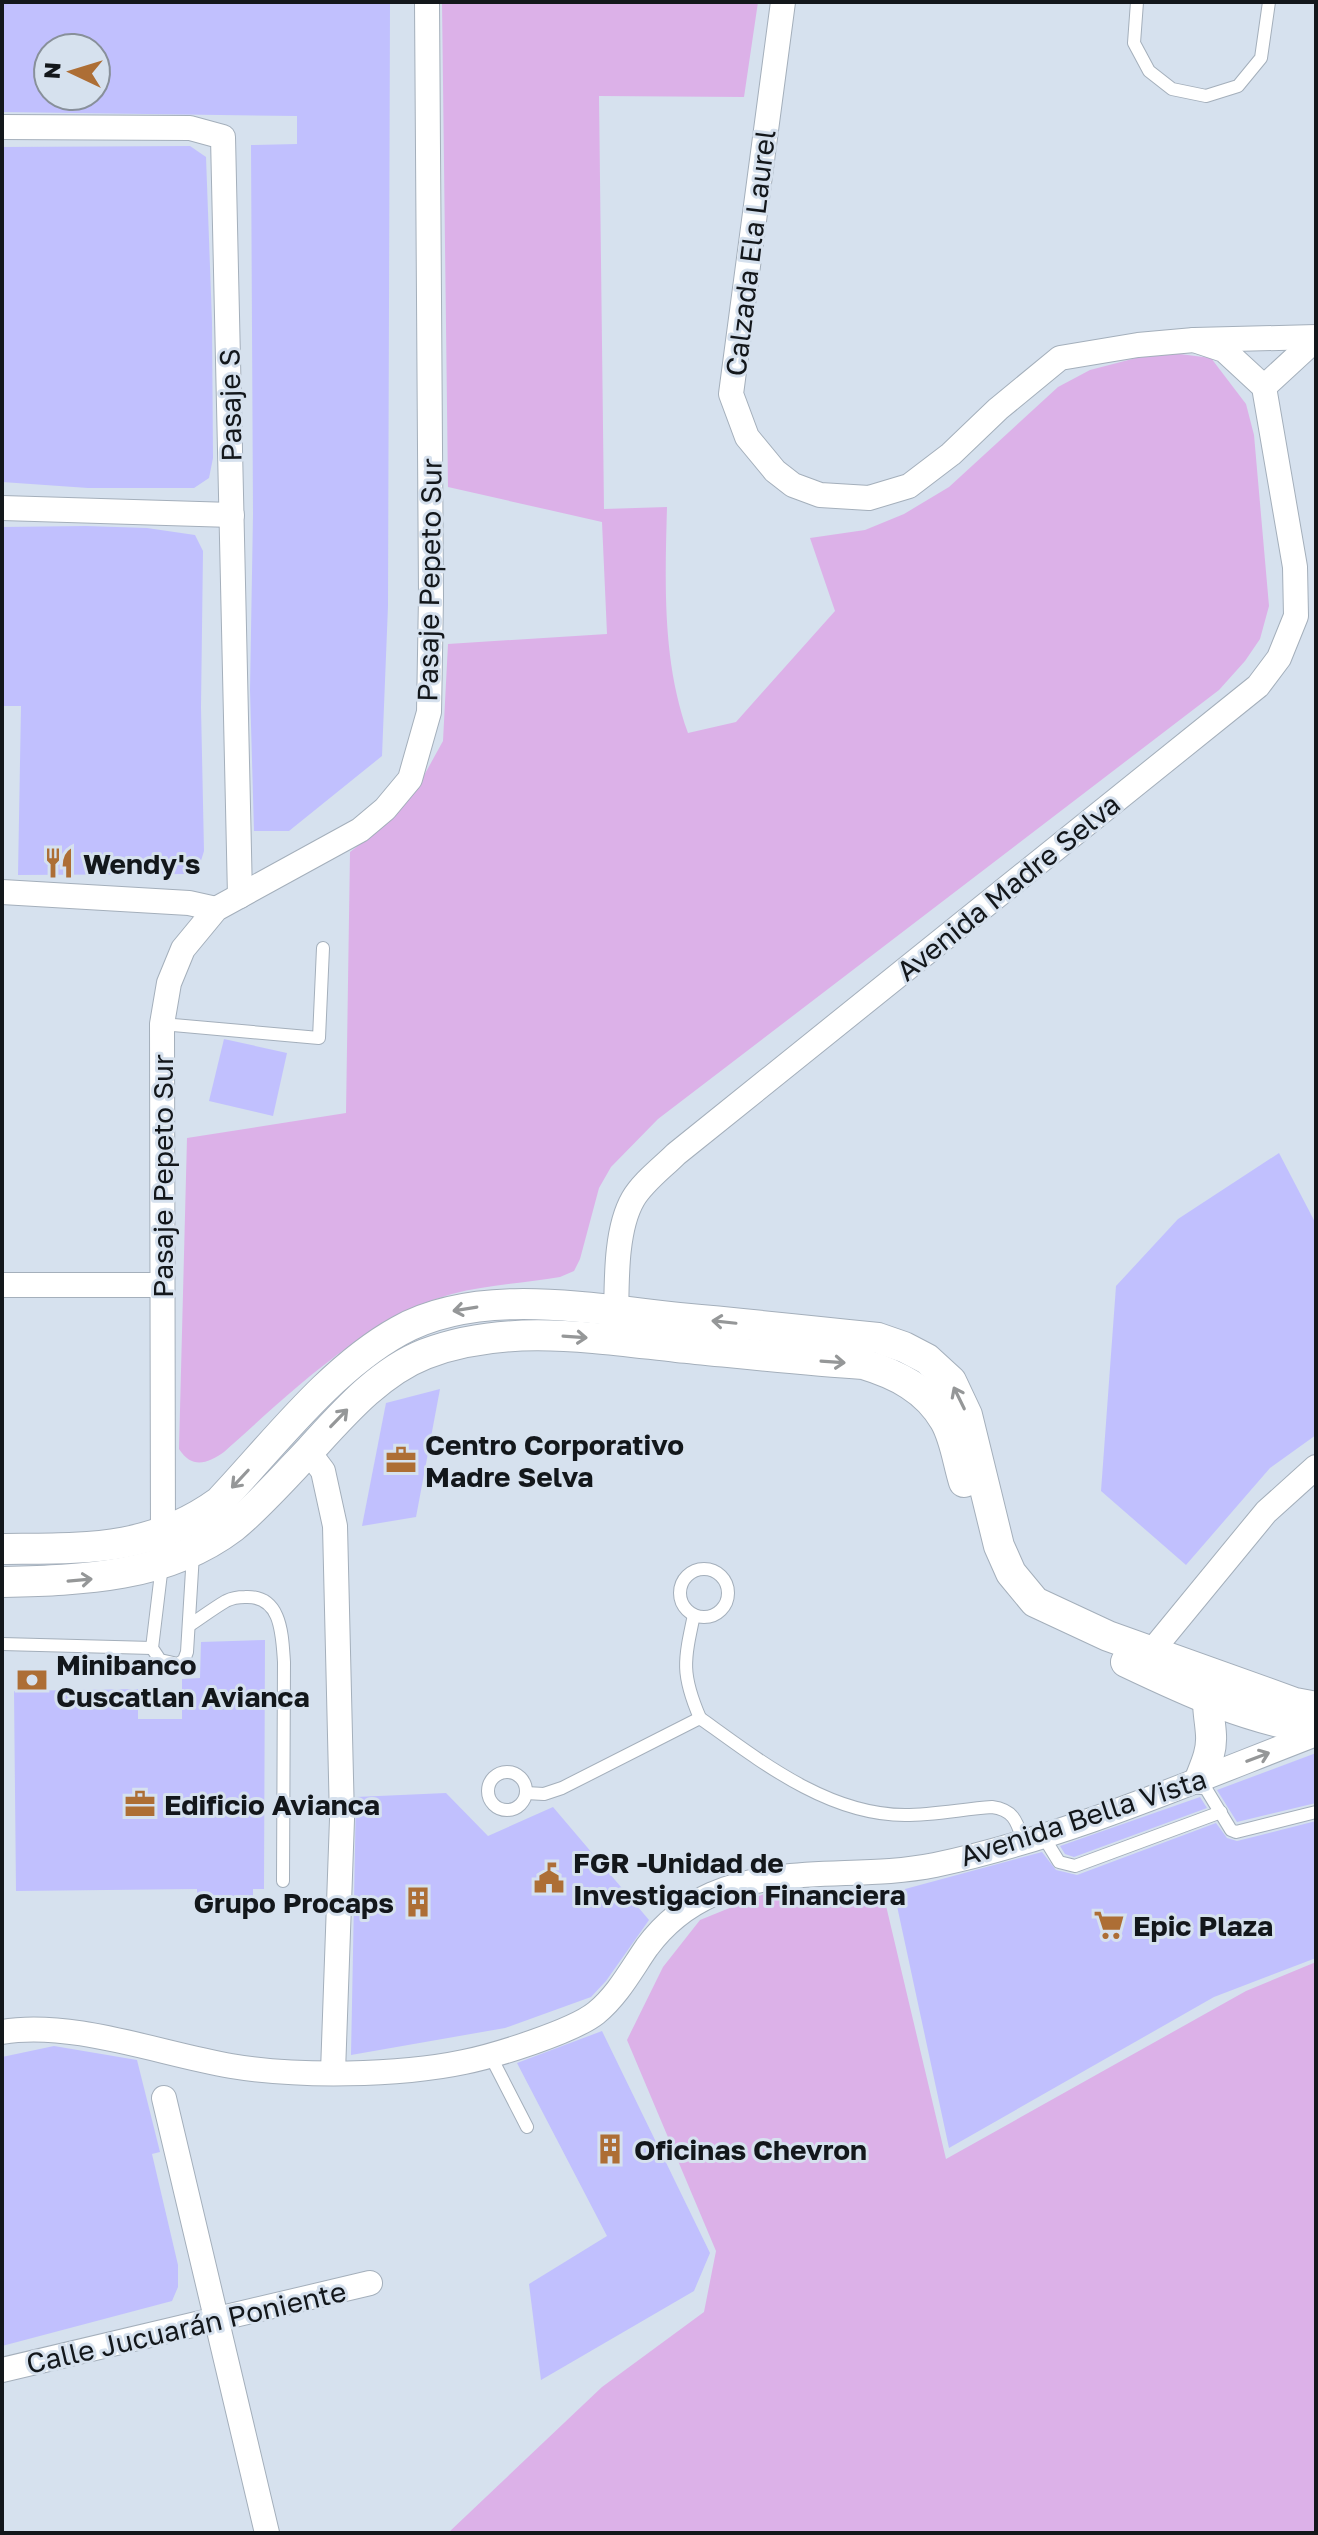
<svg xmlns="http://www.w3.org/2000/svg" width="1318" height="2535" font-family="'Golos Text',sans-serif">
  <rect width="100%" height="100%" fill="#d6e1ee"/>
  <g fill="#dcb1e8">
    <path d="M442,2h316l-14,95 -145,-1 5,413 63,-2c-2,76 -5,154 21,226l48,-11 99,-111 -25,-73 55,-8 39,-16 45,-27 109,-100 32,-17 46,-12 36,-5 39,5 35,46 8,31 15,171 -9,33 -15,22 -26,29 -561,429 -47,48 -12,21 -19,71 -6,12 -14,6c-35,6 -73,8 -108,17 -84,22 -164,101 -228,158 -17,12 -32,17 -45,-3l8,-311 159,-25 4,-261 42,-33 24,-29 27,-49 5,-97 159,-10 -5,-112 -154,-35z"/>
    <path d="M769,1892l114,1 63,266 300,-168 70,-29v571h-868l154,-146 102,-75 12,-61 -89,-211 36,-73 37,-47z"/>
  </g>
  <g fill="#c1c0fe" fill-rule="evenodd">
    <path d="M2,2h388l-2,604 -6,150 -93,75h-35l-4,-141 3,-176 -2,-369 46,-1v-28l-295,-4zM48,48h48v48h-48z"/>
    <path d="M190,146l16,11 6,165 1,136 -4,20 -15,10h-106l-86,-6v-335z"/>
    <path d="M86,526l61,2 48,7 8,16 -2,156 3,144 -5,16 -9,7 -172,1 3,-169h-19v-179z"/>
    <path d="M224,1039l63,14 -14,63 -64,-15z"/>
    <path d="M1279,1153l37,71v211l-46,33 -84,97 -85,-74 15,-205 62,-67z"/>
    <path d="M440,1389l-24,128 -54,9 24,-123z"/>
    <path d="M265,1640l-1,249h-11v14l-56,1v-15l-181,2 -2,-200 124,-2v30h44v-40l18,-1 1,-36z"/>
    <path d="M1316,1753v50l-79,19 -20,-32z"/>
    <path d="M446,1793l42,43 65,-29 96,113 -43,61 -15,16 -86,31 -154,27 5,-258z"/>
    <path d="M1200,1797l7,11 -133,49 -9,-3 -5,-8z"/>
    <path d="M1316,1821v137l-102,39 -265,151 -55,-256 148,-40 14,18 21,5 139,-52 11,15 10,3z"/>
    <path d="M602,2031l108,222 -16,38 -153,89 -12,-96 78,-48 -90,-173z"/>
    <path d="M54,2046l83,14 23,92 -8,2 26,111v22l-6,14 -170,45v-289z"/>
  </g>
  <g fill="none" stroke-linecap="round" stroke-linejoin="round">
    <g stroke="#a4afbb" stroke-width="14">
      <g id="service">
        <path d="M1137,2l-3,41 15,28 23,18 34,7 32,-10 23,-28 8,-56"/>
        <path d="M162,1024l157,14 4,-90"/>
        <path d="M162,1565l-10,83 8,12 18,4 6,-4 3,-8 6,-98"/>
        <circle cx="704" cy="1593" r="24"/>
        <path d="M694,1615c-10,46 -13,59 6,103"/>
        <path d="M190,1625c12,-8 24,-17 36,-24 6,-3 12,-4 19,-4 37,-2 37,38 39,65l-1,219"/>
        <path d="M2,1644l150,4"/>
        <circle cx="507" cy="1791" r="19"/>
        <path d="M1200,1779l31,51 5,2 80,-20"/>
        <path d="M526,1793l18,1 18,-6 138,-70c60,43 128,97 205,97 29,0 58,-6 87,-8 23,3 25,16 32,36"/>
        <path d="M1043,1836l16,26 16,4 146,-54"/>
        <path d="M490,2055l37,72"/>
      </g>
    </g>
    <g stroke="#a4afbb" stroke-width="26">
      <g id="minor">
        <path d="M783,2l-52,392 16,43 28,34 18,14 27,10 49,3 40,-12 42,-32 47,-45 62,-51 78,-13 56,-5 122,-3"/>
        <path d="M2,127l188,1 33,9 17,759"/>
        <path d="M1264,387l52,-48"/>
        <path d="M2,508l230,7"/>
        <path d="M2,892l187,11 27,6"/>
        <path d="M2,1285h160"/>
        <path d="M616,1327c1,-38 -2,-95 17,-128 10,-17 29,-31 43,-45l582,-468 21,-28 17,-42 -1,-49 -31,-180 -40,-37 -30,-10"/>
        <path d="M308,1451l15,20 12,55 7,293 -9,253"/>
        <path d="M163,1548l-1,-524 7,-41 14,-34 33,-40 144,-79 25,-21 25,-30 19,-67 2,-116 -4,-594"/>
        <path d="M1145,1668l6,-16 115,-140 50,-45"/>
        <path d="M2,2032c70,-12 159,22 229,34 66,11 167,10 233,-4 30,-6 108,-30 132,-49 22,-18 35,-43 51,-66 17,-23 39,-41 66,-53 72,-30 148,-14 222,-29 128,-27 259,-84 381,-131"/>
        <path d="M164,2098l103,435"/>
        <path d="M2,2370l368,-87"/>
      </g>
    </g>
    <g stroke="#a4afbb" stroke-width="32">
      <g id="tertiary">
        <path d="M2,1549c81,-1 148,3 217,-47 54,-57 110,-132 180,-171 80,-45 193,-22 280,-13 66,6 133,13 199,20l26,9 23,12 24,22 16,34 32,131 12,27 24,29 73,34 187,67 21,4"/>
        <path d="M2,1582c80,-2 164,-4 231,-55 24,-19 56,-55 77,-77 33,-36 69,-78 115,-96 81,-31 169,-16 252,-7 62,6 124,13 186,17 33,10 64,25 82,57 10,17 13,42 19,61"/>
        <path d="M1126,1662c61,29 123,58 190,67"/>
        <path d="M1200,1779c6,-15 12,-28 11,-44 -1,-19 -6,-32 0,-51"/>
      </g>
    </g>
    <use href="#service" stroke="#fff" stroke-width="12"/>
    <use href="#minor" stroke="#fff" stroke-width="24"/>
    <use href="#tertiary" stroke="#fff" stroke-width="30"/>
  </g>
  <defs><path id="oneway-shaft" d="M-6 0H5M1.5-3L5.5 0L1.5 3" fill="none" stroke-width="1.6" stroke-linecap="round" stroke-linejoin="round" transform="scale(2)"/></defs>
  <g stroke="#959798">
    <use href="#oneway-shaft" transform="translate(465 1309) rotate(171)"/>
    <use href="#oneway-shaft" transform="translate(724 1322) rotate(-174)"/>
    <use href="#oneway-shaft" transform="translate(575 1337) rotate(4)"/>
    <use href="#oneway-shaft" transform="translate(833 1362) rotate(4)"/>
    <use href="#oneway-shaft" transform="translate(959 1398) rotate(-116)"/>
    <use href="#oneway-shaft" transform="translate(339 1418) rotate(-46)"/>
    <use href="#oneway-shaft" transform="translate(240 1479) rotate(133)"/>
    <use href="#oneway-shaft" transform="translate(80 1580) rotate(-5)"/>
    <use href="#oneway-shaft" transform="translate(1258 1757) rotate(-21)"/>
  </g>
  <defs>
    <g id="restaurant-bare" transform="scale(2.4)"><path d="M-5-6h1v4h1v-4h1v4h1v-4h1v5L-1.5 .5V6h-2V.5L-5-1ZM5-6V6H3V1.5H1.5Q1.5-4 5-6Z" fill="#ad6e35" stroke="#d6e1ee" stroke-width="2.5" paint-order="stroke"/></g>
    <g id="office-bare" transform="scale(2.4)"><path d="M-6-3h4V-5.5h4V-3h4V5H-6ZM-1-4.5V-3h2v-1.5ZM-6 0V1H6V0Z" fill="#ad6e35" stroke="#d6e1ee" stroke-width="2.5" paint-order="stroke"/></g>
    <g id="bank-bare" transform="scale(2.4)"><path d="M-6-4H6V4H-6ZM0-2.3a2.3 2.3 0 1 0 0 4.6a2.3 2.3 0 1 0 0-4.6Z" fill="#ad6e35" stroke="#d6e1ee" stroke-width="2.5" paint-order="stroke"/></g>
    <g id="civic-bare" transform="scale(2.4)"><path d="M-.6-6.5H3V-4.5H.6V-3L4-1V1h2V6H-6V1h2V-1L-.6-3ZM-1.2 2.5V6h2.4V2.5Z" fill="#ad6e35" stroke="#d6e1ee" stroke-width="2.5" paint-order="stroke"/></g>
    <g id="building-bare" transform="scale(2.4)"><path d="M-4-6H4V6H1V3H-1V6H-4ZM-2.5-4.3h1.7v1.8h-1.7ZM.8-4.3h1.7v1.8H.8ZM-2.5-1h1.7V.8h-1.7ZM.8-1h1.7V.8H.8Z" fill="#ad6e35" stroke="#d6e1ee" stroke-width="2.5" paint-order="stroke"/></g>
    <g id="supermarket-bare" transform="scale(2.4)"><path d="M-6-5.5h2.5l.6 2H6L4.5 2H-2.5L-4.4-4H-6ZM-1.5 3.2a1.3 1.3 0 1 0 .1 0ZM3 3.2a1.3 1.3 0 1 0 .1 0Z" fill="#ad6e35" stroke="#d6e1ee" stroke-width="2.5" paint-order="stroke"/></g>
  </defs>
  <g fill-rule="evenodd">
    <use href="#restaurant-bare" x="59" y="863"/>
    <use href="#office-bare" x="401" y="1460"/>
    <use href="#bank-bare" x="32" y="1680"/>
    <use href="#office-bare" x="140" y="1804"/>
    <use href="#civic-bare" x="549" y="1878"/>
    <use href="#building-bare" x="418" y="1902"/>
    <use href="#supermarket-bare" x="1109" y="1925"/>
    <use href="#building-bare" x="610" y="2149"/>
  </g>
  <g text-anchor="middle" dominant-baseline="central" stroke-width="6" stroke-linejoin="round" paint-order="stroke">
    <g font-size="28" fill="#13171b" stroke="#d6e1ee">
      <text transform="translate(750 253) rotate(-83)">Calzada Ela Laurel</text>
      <text transform="translate(230 405) rotate(-91)">Pasaje S</text>
      <text transform="translate(429 580) rotate(-89)">Pasaje Pepeto Sur</text>
      <text transform="translate(1008 887) rotate(-39)">Avenida Madre Selva</text>
      <text transform="translate(162 1176) rotate(-90)">Pasaje Pepeto Sur</text>
      <text transform="translate(1083 1817) rotate(-18)">Avenida Bella Vista</text>
      <text transform="translate(186 2327) rotate(-13)">Calle Jucuarán Poniente</text>
    </g>
    <g font-size="28" font-weight="bold" fill="#13171b" stroke="#d6e1ee" text-anchor="start">
      <text x="83" y="863">Wendy's</text>
      <text x="425" y="1444">Centro Corporativo<tspan x="425" dy="32">Madre Selva</tspan></text>
      <text x="56" y="1664">Minibanco<tspan x="56" dy="32">Cuscatlan Avianca</tspan></text>
      <text x="164" y="1804">Edificio Avianca</text>
      <text x="573" y="1862">FGR -Unidad de<tspan x="573" dy="32">Investigacion Financiera</tspan></text>
      <text x="394" y="1902" text-anchor="end">Grupo Procaps</text>
      <text x="1133" y="1925">Epic Plaza</text>
      <text x="634" y="2149">Oficinas Chevron</text>
    </g>
  </g>
  <rect width="1318" height="2535" fill="none" stroke="#13171b" stroke-width="8"/>
  <g transform="translate(72 72) rotate(274)"><circle r="38" fill="#d6e1ee" stroke="#88909a" stroke-width="2"/>
  <path d="M0-6L14 30L0 20L-14 30Z" fill="#ad6e35"/>
  <text y="-12" font-size="22" font-weight="bold" text-anchor="middle" fill="#13171b">N</text>
  </g>
</svg>
